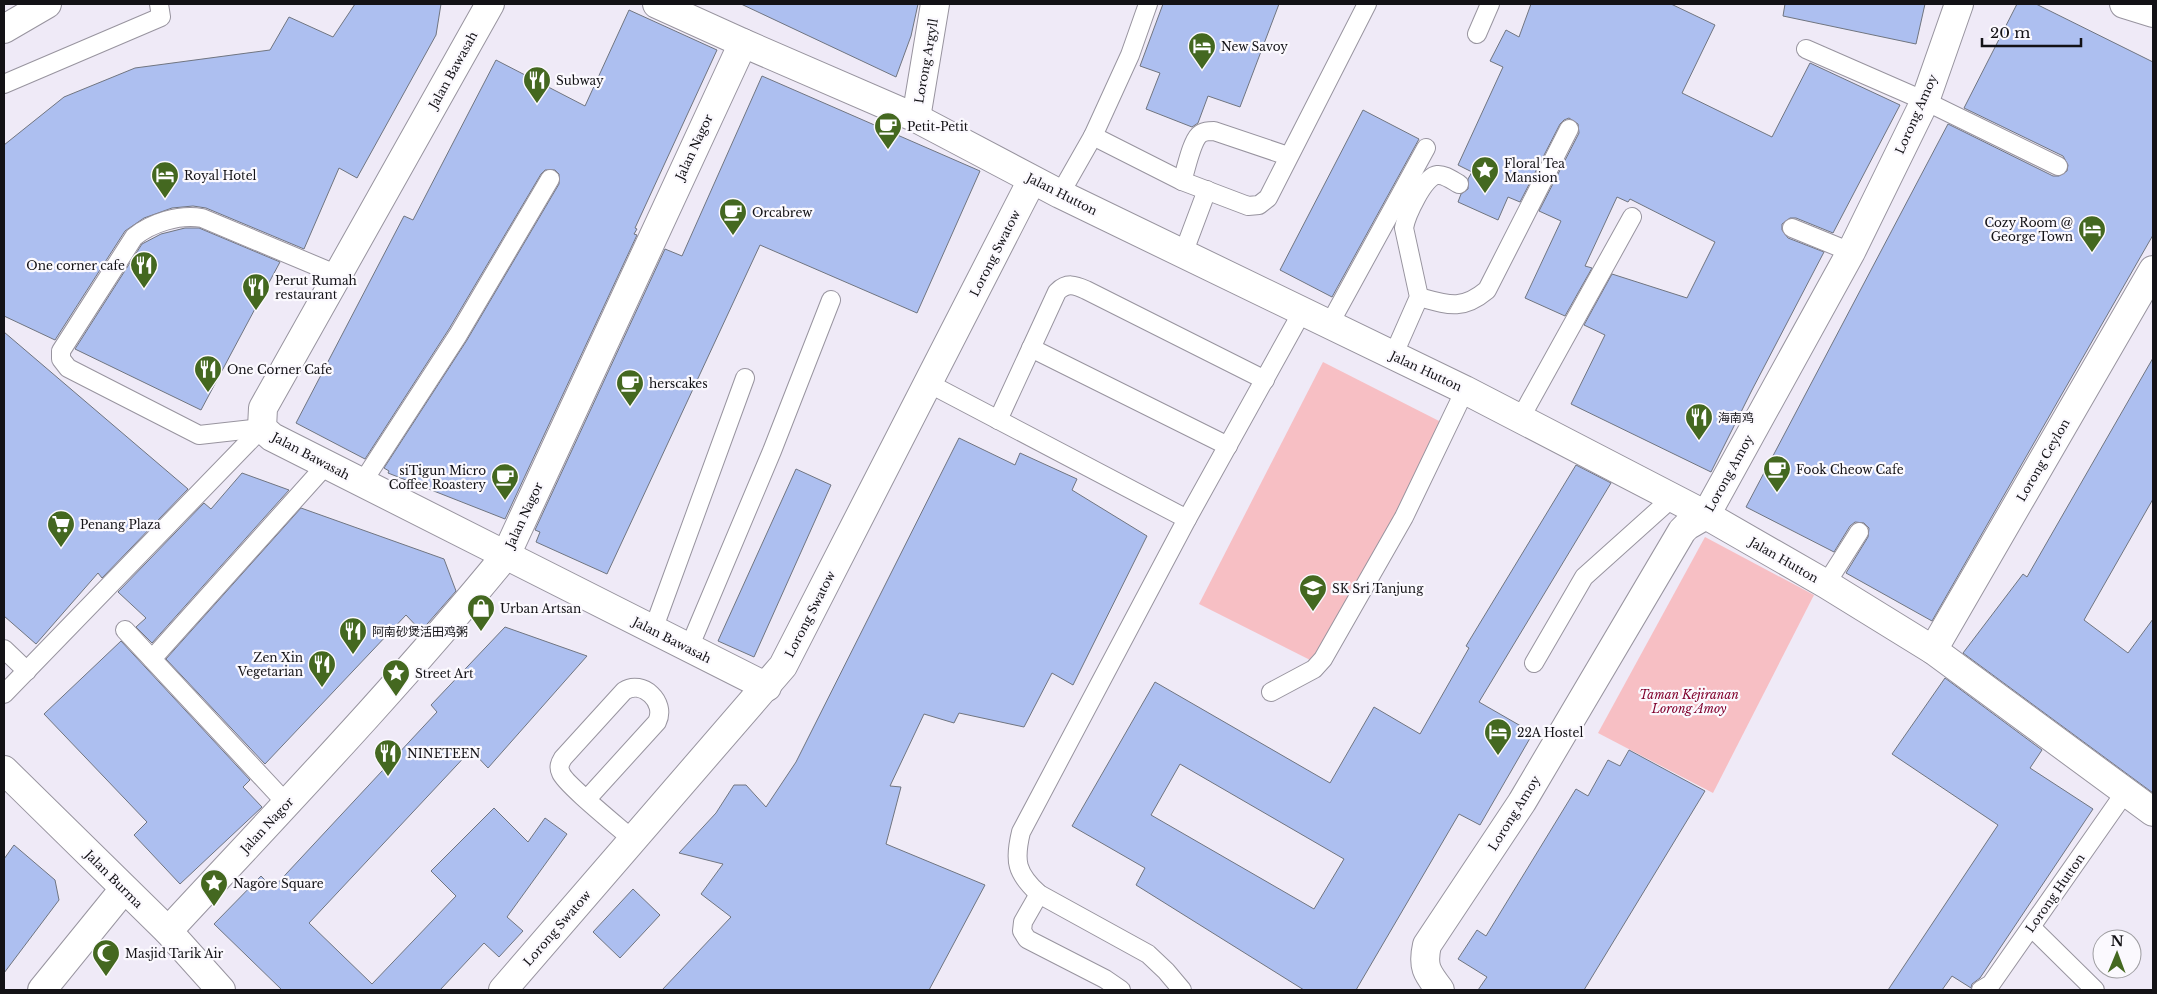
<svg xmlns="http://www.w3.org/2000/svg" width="2157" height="994" font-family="'Libre Baskerville','Noto Sans SC',serif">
  <rect width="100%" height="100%" fill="#efeaf7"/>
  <g fill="#f7bfc4">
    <path d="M1323,362l120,61 -123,242 -121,-61z"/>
    <path d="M1705,537l109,58 -101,198 -115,-60z"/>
  </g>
  <g fill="#adbff0" stroke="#707580" fill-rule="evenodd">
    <path d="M355,4h86l-5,31 -79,143 -18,-10 -35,81 -98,-41 -13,-2 -21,2 -28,10 -19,13 -70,109 -51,-24v-171l60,-48 71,-29 135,-18 19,-33 44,20z"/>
    <path d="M741,4h177l-7,32 -15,41z"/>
    <path d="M1163,4h116l-39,103 -32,-11 -10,27 -6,4 -46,-18 14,-36 -20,-7z"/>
    <path d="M1531,4h140l44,21 -33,68 90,44 38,-74 90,42 -67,128 -37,-15h-6l-8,6v6l6,8 36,14 -72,138 -41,82 -140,-68 34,-69 -21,-10 28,-51 75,24 28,-56 -85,-43 -2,3 -11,-5 -32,69 7,2 -27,48 -40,-18 36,-77 -22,-10 40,-78 -1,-9 -9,-6 -5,2 -4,4 -40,78 -12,-5 -10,23 -40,-18 3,-8 7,-5v-10l4,-7 -14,-7 45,-98 -13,-6 16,-31 13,7z"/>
    <path d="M1785,4h140l-9,40 -133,-28z"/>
    <path d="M2017,4h19l117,58v173l-221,386 -86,-48 22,-36 1,-9 -5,-5 -9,-1 -5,4 -16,26 -88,-45 202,-383 105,52h6l8,-5 1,-6 -5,-9 -99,-48z"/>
    <path d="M629,10l88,40 -82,178 2,1 -3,5 3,1 -132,284 -117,-46 1,-2 -5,-3 83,-128 92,-156v-10l-4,-4h-10l-4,4 -92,155 -84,130 -69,-36 108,-207 9,4 83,-160 89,46z"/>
    <path d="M762,76l218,95 -63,142 -157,-68 -153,329 -71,-32 4,-10 -5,-2 130,-281 17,7z"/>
    <path d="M1363,110l56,29 -87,158 -52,-27z"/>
    <path d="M185,228h14l81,34 -79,148 -126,-61 67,-105 19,-10z"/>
    <path d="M4,332l184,157 -86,89 -4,-5 -62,71 -32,-28z"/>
    <path d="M2153,358v141l-69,121 44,33 25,-34v174l-190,-140 60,-79 4,3z"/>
    <path d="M959,438l56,27 5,-12 57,26 -5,11 75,46 -74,149 -21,-12 -28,54 -65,-14 -5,10 -30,-9 -34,72 11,1 -15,57 99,41 -56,105h-267l69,-73 -30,-23 22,-30 -44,-11 37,-40 18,-28h12l20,22 30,-45z"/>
    <path d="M1576,465l35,18 -132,219 54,31 -53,92 -21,-11 -103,176h-52l-168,-105 9,-17 -73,-42 83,-144 175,101 44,-76 46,27 49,-86 -3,-2zM1180,764l164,95 -30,50 -163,-94z"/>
    <path d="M796,469l35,16 -77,172 -36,-16z"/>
    <path d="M242,473l47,17 -137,153 -16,-16 10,-9 -28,-26 86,-89 7,6z"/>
    <path d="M301,508l143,51 12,32 -35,40 -15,-16 -141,149 -99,-105z"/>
    <path d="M505,627l82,29 -99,112 -17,-18 -162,173 63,61 84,-88 -25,-25 63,-63 34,34 17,-24 22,16 -60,83 16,14 -24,26 -15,-14 -44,47h-158l-68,-66 47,-48 12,12 164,-176 -6,-7z"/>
    <path d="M121,641l129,139 -7,7 19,20 -82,77 -46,-49 13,-13 -103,-108z"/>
    <path d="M1945,678l97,72 -12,18 63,41 -113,169 -8,6 -1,4 -19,-12 -10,14h-54l110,-165 -106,-71z"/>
    <path d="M1629,750l76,41 -121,199h-106l9,-13 -29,-18 19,-29 9,6 90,-147 12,7 20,-36 12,6z"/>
    <path d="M14,845l41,35 4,20 -55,73v-114z"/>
    <path d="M633,889l27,26 -40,43 -27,-26z"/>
  </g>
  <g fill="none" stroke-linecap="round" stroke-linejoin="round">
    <g stroke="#98949f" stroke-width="20">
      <g id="lane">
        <path d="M1148,4l-18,51 -37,81 89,45 66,25 11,-1 9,-7 99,-194"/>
        <path d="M1477,34l13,-30"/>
        <path d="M1806,49l119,52 133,65"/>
        <path d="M4,84l157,-67 -2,-13"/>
        <path d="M1182,181c4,-11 9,-38 17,-46 4,-4 10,-4 15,-4l74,25"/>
        <path d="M1060,194l33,-58"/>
        <path d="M1792,228l59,24"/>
        <path d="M1183,254l24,-64"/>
        <path d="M1419,297c29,8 43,14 68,-7l82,-161"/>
        <path d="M1329,325l97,-177"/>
        <path d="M1031,348l197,98"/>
        <path d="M1393,356l26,-59 -15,-69c2,-12 20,-52 33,-53 7,-1 15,5 22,9"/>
        <path d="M928,383l259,136"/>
        <path d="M1520,419l112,-202"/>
        <path d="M998,420l59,-128c10,-10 18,-7 29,-2l179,90"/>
        <path d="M262,428l-63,7 -131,-67 -7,-9v-8l73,-114c17,-14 45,-23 68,-19l136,57"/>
        <path d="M362,483l96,-148 92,-156"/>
        <path d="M1826,584l33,-52"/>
        <path d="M125,630l162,174"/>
        <path d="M653,630l92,-252"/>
        <path d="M689,648l83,-197 59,-151"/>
        <path d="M4,649l23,22"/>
        <path d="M152,659l174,-194"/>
        <path d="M1534,663l50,-86 88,-79"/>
        <path d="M1271,692l43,-23 9,-10 81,-142 61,-127"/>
        <path d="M4,694l258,-266"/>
        <path d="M587,799l70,-77c10,-20 -15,-43 -33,-31l-61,67c-3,5 -5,9 -2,15 4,11 60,56 72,67"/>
        <path d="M1039,894l-16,28 -1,9 5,8 78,40 16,11"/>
        <path d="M2031,927l64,63"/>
        <path d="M1182,990l-16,-19 -18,-17 -109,-60c-23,-21 -25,-33 -18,-62l166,-313 115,-207"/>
        <path d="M1981,990l10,-6 135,-193"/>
      </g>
    </g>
    <g stroke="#98949f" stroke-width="30">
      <g id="street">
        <path d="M490,4l-227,404 -1,20 10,9 495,250"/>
        <path d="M916,118l19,-114"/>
        <path d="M1933,650l220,-380"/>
        <path d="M168,931c114,-123 231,-245 338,-376l237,-512"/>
        <path d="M42,990l82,-101"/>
        <path d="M503,990l280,-324 249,-486"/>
        <path d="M1440,990c-13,-17 -18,-23 -13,-45l95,-143 160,-271 5,-5 19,-11 145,-263 74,-151 34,-97"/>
      </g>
    </g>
    <g stroke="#98949f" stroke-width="30">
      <g id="secondary">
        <path d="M657,4l86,39 173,75 144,76 405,196 241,125 120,69 107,66 220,162"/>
        <path d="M2124,4l29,9"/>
        <path d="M4,29l43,-25"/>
        <path d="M4,770l164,161 53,59"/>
      </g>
    </g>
    <use href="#lane" stroke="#fff" stroke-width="18"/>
    <use href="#street" stroke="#fff" stroke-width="28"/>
    <use href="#secondary" stroke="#fff" stroke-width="28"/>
  </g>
  <defs>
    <g id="hotel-pin" transform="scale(1.4375)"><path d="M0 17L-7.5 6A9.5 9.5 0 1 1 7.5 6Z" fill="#446820" stroke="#fbf9fe"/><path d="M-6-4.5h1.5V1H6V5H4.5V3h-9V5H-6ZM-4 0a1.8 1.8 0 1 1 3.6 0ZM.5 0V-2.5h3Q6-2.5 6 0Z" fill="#fff"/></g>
    <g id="restaurant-pin" transform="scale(1.4375)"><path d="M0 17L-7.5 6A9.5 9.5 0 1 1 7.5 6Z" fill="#446820" stroke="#fbf9fe"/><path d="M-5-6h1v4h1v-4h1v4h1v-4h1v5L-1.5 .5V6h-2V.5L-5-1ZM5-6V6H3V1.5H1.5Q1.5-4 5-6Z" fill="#fff"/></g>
    <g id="cafe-pin" transform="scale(1.4375)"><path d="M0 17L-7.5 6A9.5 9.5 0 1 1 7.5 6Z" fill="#446820" stroke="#fbf9fe"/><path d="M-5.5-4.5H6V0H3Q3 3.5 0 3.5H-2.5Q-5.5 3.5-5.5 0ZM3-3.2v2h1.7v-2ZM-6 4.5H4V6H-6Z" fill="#fff"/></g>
    <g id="sight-pin" transform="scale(1.4375)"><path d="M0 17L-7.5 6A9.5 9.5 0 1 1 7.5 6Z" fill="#446820" stroke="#fbf9fe"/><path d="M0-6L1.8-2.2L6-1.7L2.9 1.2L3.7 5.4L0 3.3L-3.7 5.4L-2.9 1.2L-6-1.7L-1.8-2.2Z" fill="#fff"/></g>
    <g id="supermarket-pin" transform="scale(1.4375)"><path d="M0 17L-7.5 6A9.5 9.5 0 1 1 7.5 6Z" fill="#446820" stroke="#fbf9fe"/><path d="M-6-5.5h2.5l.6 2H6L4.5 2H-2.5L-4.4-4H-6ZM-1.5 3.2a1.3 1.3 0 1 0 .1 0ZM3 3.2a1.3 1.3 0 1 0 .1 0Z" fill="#fff"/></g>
    <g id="school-pin" transform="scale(1.4375)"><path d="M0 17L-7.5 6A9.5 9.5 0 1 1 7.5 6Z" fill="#446820" stroke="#fbf9fe"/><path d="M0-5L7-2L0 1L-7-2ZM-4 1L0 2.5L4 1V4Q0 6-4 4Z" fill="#fff"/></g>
    <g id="shop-pin" transform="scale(1.4375)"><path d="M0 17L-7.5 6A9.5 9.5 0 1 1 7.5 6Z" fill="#446820" stroke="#fbf9fe"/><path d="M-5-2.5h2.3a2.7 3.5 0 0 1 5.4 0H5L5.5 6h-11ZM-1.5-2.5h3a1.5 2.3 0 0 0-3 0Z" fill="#fff"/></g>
    <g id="mosque-pin" transform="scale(1.4375)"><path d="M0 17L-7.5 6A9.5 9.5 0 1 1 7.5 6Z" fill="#446820" stroke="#fbf9fe"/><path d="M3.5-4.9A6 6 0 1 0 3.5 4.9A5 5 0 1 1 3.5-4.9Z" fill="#fff"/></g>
  </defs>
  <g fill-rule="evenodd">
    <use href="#hotel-pin" x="1202" y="46"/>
    <use href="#restaurant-pin" x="537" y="80"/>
    <use href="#cafe-pin" x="888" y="126"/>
    <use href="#sight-pin" x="1485" y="170"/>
    <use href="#hotel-pin" x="165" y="175"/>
    <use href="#cafe-pin" x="733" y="212"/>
    <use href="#hotel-pin" x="2092" y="229"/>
    <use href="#restaurant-pin" x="144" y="265"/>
    <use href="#restaurant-pin" x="256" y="287"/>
    <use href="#restaurant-pin" x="208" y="369"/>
    <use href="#cafe-pin" x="630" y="383"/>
    <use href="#restaurant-pin" x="1699" y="417"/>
    <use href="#cafe-pin" x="1777" y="469"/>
    <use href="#cafe-pin" x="505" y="477"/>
    <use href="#supermarket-pin" x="61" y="524"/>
    <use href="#school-pin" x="1313" y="588"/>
    <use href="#shop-pin" x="481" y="608"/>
    <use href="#restaurant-pin" x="353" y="631"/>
    <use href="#restaurant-pin" x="322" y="664"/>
    <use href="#sight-pin" x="396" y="673"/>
    <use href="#hotel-pin" x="1498" y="732"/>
    <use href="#restaurant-pin" x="388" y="753"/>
    <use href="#sight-pin" x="214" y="883"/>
    <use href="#mosque-pin" x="106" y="953"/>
  </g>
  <g text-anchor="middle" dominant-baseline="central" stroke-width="4.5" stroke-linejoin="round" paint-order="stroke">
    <g font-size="12" fill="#131216" stroke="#fbf9fe" text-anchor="start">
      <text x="1221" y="46">New Savoy</text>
      <text x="556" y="80">Subway</text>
      <text x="907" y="126">Petit-Petit</text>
      <text x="1504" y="163">Floral Tea<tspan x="1504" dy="14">Mansion</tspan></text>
      <text x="184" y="175">Royal Hotel</text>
      <text x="752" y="212">Orcabrew</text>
      <text x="2073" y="222" text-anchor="end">Cozy Room @<tspan x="2073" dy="14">George Town</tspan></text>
      <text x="125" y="265" text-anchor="end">One corner cafe</text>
      <text x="275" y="280">Perut Rumah<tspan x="275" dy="14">restaurant</tspan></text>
      <text x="227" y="369">One Corner Cafe</text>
      <text x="649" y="383">herscakes</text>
      <text x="1718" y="417">海南鸡</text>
      <text x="1796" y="469">Fook Cheow Cafe</text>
      <text x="486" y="470" text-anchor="end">siTigun Micro<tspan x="486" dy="14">Coffee Roastery</tspan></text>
      <text x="80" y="524">Penang Plaza</text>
      <text x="1332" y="588">SK Sri Tanjung</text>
      <text x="500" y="608">Urban Artsan</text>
      <text x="372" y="631">阿南砂煲活田鸡粥</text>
      <text x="303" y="657" text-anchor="end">Zen Xin<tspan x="303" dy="14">Vegetarian</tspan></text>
      <text x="415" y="673">Street Art</text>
      <text x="1517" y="732">22A Hostel</text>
      <text x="407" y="753">NINETEEN</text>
      <text x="233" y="883">Nagore Square</text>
      <text x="125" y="953">Masjid Tarik Air</text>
    </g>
    <g font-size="12" fill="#131216" stroke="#fbf9fe">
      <text transform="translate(926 61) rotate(-80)">Lorong Argyll</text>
      <text transform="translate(453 70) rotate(-61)">Jalan Bawasah</text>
      <text transform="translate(1916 114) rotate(-66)">Lorong Amoy</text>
      <text transform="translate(694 147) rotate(-65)">Jalan Nagor</text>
      <text transform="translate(1062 194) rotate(27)">Jalan Hutton</text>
      <text transform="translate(995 253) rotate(-63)">Lorong Swatow</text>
      <text transform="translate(1426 371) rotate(25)">Jalan Hutton</text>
      <text transform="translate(311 456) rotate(28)">Jalan Bawasah</text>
      <text transform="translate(2043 460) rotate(-60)">Lorong Ceylon</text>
      <text transform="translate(1729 473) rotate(-61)">Lorong Amoy</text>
      <text transform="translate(524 515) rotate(-65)">Jalan Nagor</text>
      <text transform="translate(1784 560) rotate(30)">Jalan Hutton</text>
      <text transform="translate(810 614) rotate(-63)">Lorong Swatow</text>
      <text transform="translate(672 640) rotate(27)">Jalan Bawasah</text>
      <text transform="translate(1514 813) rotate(-58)">Lorong Amoy</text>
      <text transform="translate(267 825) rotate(-47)">Jalan Nagor</text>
      <text transform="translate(114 879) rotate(45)">Jalan Burma</text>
      <text transform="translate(2055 893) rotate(-55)">Lorong Hutton</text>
      <text transform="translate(557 928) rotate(-49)">Lorong Swatow</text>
    </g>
    <g font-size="12" font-style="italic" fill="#80022d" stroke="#fbf9fe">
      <text x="1689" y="694">Taman Kejiranan<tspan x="1689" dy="14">Lorong Amoy</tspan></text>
    </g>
  </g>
  <rect width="2157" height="994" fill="none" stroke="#131216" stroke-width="10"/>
  <g transform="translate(2117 954) rotate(1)"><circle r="24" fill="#fbf9fe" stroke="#9e9da1"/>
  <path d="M0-4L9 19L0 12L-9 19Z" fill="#446820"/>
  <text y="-8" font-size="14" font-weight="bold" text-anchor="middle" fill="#131216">N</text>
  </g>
  <path d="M1982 38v8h99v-8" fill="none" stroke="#131216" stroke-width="2.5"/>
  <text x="1990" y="38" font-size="15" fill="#131216" stroke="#fbf9fe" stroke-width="4" paint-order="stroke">20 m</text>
</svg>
